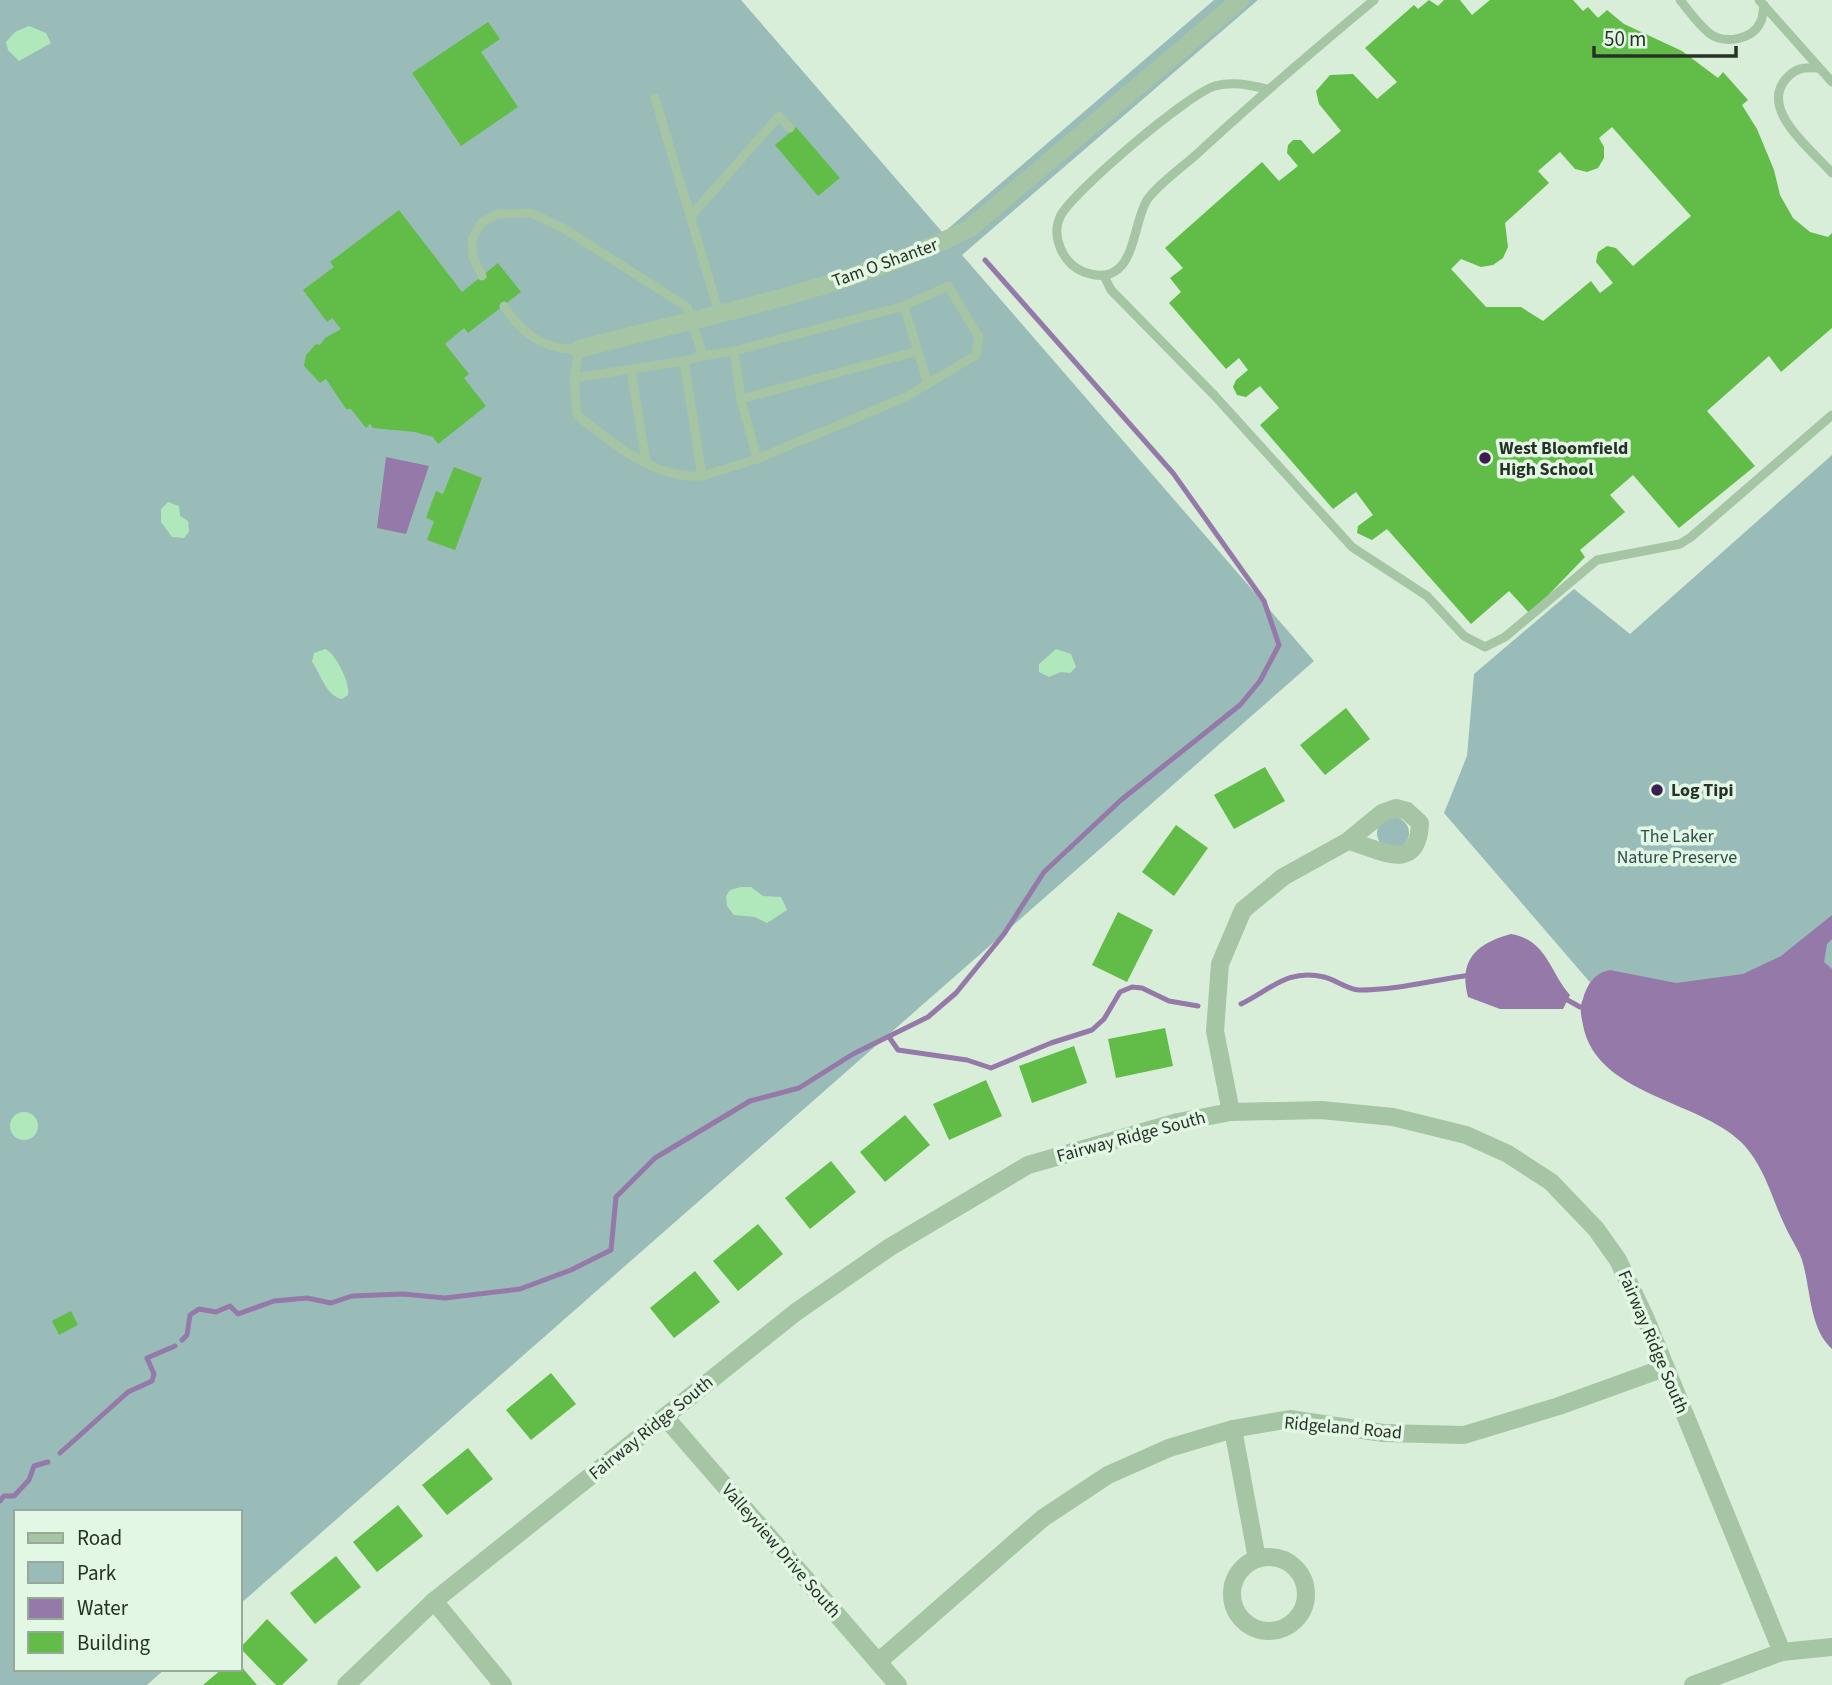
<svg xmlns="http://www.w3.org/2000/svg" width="1832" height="1685" font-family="'Source Sans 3',sans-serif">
  <rect width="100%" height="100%" fill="#d8eed9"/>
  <g fill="#99bcb8">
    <path d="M0,0h741l202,233 271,-233h44l-296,255 352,406 -1074,943v-92h-224v157h149l-18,16h-147z"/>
    <path d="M1832,455v543l-138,105 -250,-290 23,-57 7,-82 100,-85 56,45z"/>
    <circle cx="1393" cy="833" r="16"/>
  </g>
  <g fill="#b0e8bb">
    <path d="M29,26l17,7 5,10 -32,18 -11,-11 -2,-8 9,-10z"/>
    <path d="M168,502l11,4 1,10 8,5 1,11 -5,6 -12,-1 -11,-15v-13z"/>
    <path d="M325,649c11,4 26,36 23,46l-6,4c-16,-3 -21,-25 -30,-37l2,-9z"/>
    <path d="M1056,649l15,5 5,13 -6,6 -9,-1 -12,5 -10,-5v-8z"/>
    <path d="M741,887h10l12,9 18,1 6,13 -20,13 -12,-6 -21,-2 -7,-9 -1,-10 4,-6z"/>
    <circle cx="24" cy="1126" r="14"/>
  </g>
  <g fill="#9579a9">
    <path d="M386,457l43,9 -23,68 -29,-6z"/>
    <path d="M1832,915v24l-5,5 -3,18 8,7v380c-23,-21 -21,-60 -30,-89 -3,-9 -8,-16 -12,-24 -17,-31 -23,-68 -49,-94 -43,-42 -145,-47 -158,-117 -2,-10 -4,-17 0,-26 4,-14 11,-26 27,-29l66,13 67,-9 38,-18z"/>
    <path d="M1511,934c36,6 39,39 59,61l-7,14h-63l-32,-12c-10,-37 9,-54 43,-63z"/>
  </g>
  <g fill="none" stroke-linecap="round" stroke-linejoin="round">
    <g stroke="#9579a9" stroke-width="5">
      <path d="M1564,998l16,9"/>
      <path d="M1241,1004c30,-15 48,-36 83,-27 12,3 23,12 35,13 38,0 75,-10 112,-15"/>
      <path d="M889,1037l9,13 69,10 24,8 60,-25 41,-13 12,-11 16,-27 12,-5 10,1 27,13 29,5"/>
      <path d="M182,1340l5,-5 3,-20 9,-6 17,3 14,-6 8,8 36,-13 33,-3 24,5 21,-7 51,-2 42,4 75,-9 51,-19 40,-20 5,-53 39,-39 95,-57 49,-13 54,-34 75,-37 28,-24 48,-59 40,-62 77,-72 119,-95 20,-24 19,-36 -15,-44 -91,-128 -188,-213"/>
      <path d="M60,1453l68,-61 24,-11 2,-7 -7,-16 28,-12"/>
      <path d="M0,1501l4,-5h10l15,-16 5,-14 14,-4"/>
    </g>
  </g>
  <g fill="#61bc48" fill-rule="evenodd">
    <path d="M1429,0l9,6 6,-6h16l12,15 18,-15h83l10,11 5,-4 10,11 9,-8 17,14 58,27 36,27 5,-6 25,28 -6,5 15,24 17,41 6,25 13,23 17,14 18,5 4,-4v95l-51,44 -12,-16 -62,55 48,55 -76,62 -46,-53 -23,20 15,17 -45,38 5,7 -55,57 -21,-23 -38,33 -84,-95 -15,11 -15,-7 1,-7 15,-11 -17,-23 -23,17 -73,-84 19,-17 -19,-22 -14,11 -9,-2 -4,-8 3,-7 12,-10 -9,-12 -13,11 -57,-66 12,-11 -11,-14 13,-10 -18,-20 97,-86 17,19 19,-15 -11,-13 1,-8 5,-5h8l12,14 28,-23 -22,-27 -3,-13 14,-16 23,-1 24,25 20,-17 -32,-34 49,-43 4,4zM1612,127l79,89 -58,50 -17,-18 -9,-2 -9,6 -2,10 17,21 -13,10 -9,-12 -48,40 -22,-14h-35l-35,-38 10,-10 20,8 12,-2 10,-7 5,-11 -3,-24 44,-40 -11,-12 22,-19 15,17 12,3 11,-4 6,-10v-11l-5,-9z"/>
    <path d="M488,22l12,17 -19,13 37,55 -57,39 -49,-73z"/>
    <path d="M796,127l44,51 -22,18 -43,-51z"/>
    <path d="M399,210l63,82 36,-29 23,29 -53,41 -4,-5 -19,16 24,30 -5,4 22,28 -48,38 -5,-7 -18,-5 -42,-4 -3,-4 -4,4 -15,-19h-5l-20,-30 -6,4 -16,-17 2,-11 10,-11 4,1 5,-7 16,-9 -9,-11 -5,4 -24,-32 31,-23 -4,-5z"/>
    <path d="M454,467l28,11 -27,72 -28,-10 7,-19 -8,-3 10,-27 7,3z"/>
    <path d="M1346,708l24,31 -45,36 -25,-30z"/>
    <path d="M1265,767l20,34 -51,28 -20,-34z"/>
    <path d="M1176,825l32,23 -34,48 -32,-24z"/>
    <path d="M1118,912l35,18 -26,52 -35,-17z"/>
    <path d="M1165,1028l8,38 -57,12 -8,-39z"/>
    <path d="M1074,1046l13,37 -55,20 -13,-37z"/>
    <path d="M986,1080l16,36 -53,24 -16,-36z"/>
    <path d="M905,1115l25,30 -45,37 -25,-30z"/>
    <path d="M831,1161l25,31 -46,37 -25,-31z"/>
    <path d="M758,1224l25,30 -45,37 -25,-30z"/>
    <path d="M695,1271l25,31 -46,36 -24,-30z"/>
    <path d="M71,1311l7,14 -19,10 -7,-14z"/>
    <path d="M551,1373l25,31 -45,36 -25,-30z"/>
    <path d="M468,1448l25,31 -46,36 -25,-30z"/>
    <path d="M398,1505l25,31 -46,36 -24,-30z"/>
    <path d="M336,1556l25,31 -46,37 -25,-31z"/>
    <path d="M267,1619l41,41 -26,25h-6l-36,-37z"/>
    <path d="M240,1665l17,20h-54l19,-16h18z"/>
  </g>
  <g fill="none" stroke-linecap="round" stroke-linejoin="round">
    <g stroke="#a5c5a5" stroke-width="9">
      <path d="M1680,0c9,11 18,24 29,33 15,12 44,7 52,-12 2,-4 2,-11 3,-16"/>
      <path d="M1759,0l73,82"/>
      <path d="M1818,68c-15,-1 -23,0 -33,12 -25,31 28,71 47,93"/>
      <path d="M1267,89c-18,-4 -34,-8 -52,-3 -26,7 -141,105 -154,129 -11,21 2,49 23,57 52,19 47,-46 63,-72 12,-17 36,-33 51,-47 57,-53 116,-103 176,-153"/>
      <path d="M655,98l64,215"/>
      <path d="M690,217l89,-101 11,12"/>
      <path d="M482,276l-9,-19 -1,-18 10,-17 16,-8 33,-1 32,15 124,79 16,49 -19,5 18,115c-48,3 -90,-33 -125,-61l-3,-37 5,-29c-33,2 -58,-16 -75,-43"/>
      <path d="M1104,276l7,14 104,106 137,151 75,49 37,40 21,11 20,-10 92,-77 83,-16 11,-7 141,-122"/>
      <path d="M904,306l24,78"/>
      <path d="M734,351l7,48"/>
      <path d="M631,370l15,92"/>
      <path d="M574,378l110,-17"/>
      <path d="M757,459l-16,-60 177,-48"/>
      <path d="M702,476l55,-17 149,-62 70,-42 3,-18 -31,-51 -44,20 -170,45 -31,5"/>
    </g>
    <g stroke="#a5c5a5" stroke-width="18">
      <path d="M579,349c132,-35 269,-59 391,-121l270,-228"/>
      <path d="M1231,1112l-16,-81 5,-67 23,-54 40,-33 65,-36 34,-28 14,-5 11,3 13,12c-2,54 -44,24 -72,18"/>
      <path d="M665,1417l233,268"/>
      <path d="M1233,1429l24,130"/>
      <circle cx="1269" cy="1594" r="37"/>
      <path d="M434,1601l69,84"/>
      <path d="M878,1662l165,-144 65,-43 61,-27 64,-19 57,-10 93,14 81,2 95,-29 105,-38"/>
      <path d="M346,1685l88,-84 362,-289 94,-65 138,-82 150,-43 53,-10 90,-2 72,7 73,18 42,19 43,28 45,47 22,31 27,57 137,335"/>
      <path d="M1693,1685l89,-33 50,-5"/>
    </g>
  </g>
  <g fill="#3c1f4f" stroke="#e3f7e5" stroke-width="2.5">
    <circle cx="1485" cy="458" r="7"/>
    <circle cx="1657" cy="790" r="7"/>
  </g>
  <g text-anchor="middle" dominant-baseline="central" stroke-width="7" stroke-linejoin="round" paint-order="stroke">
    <g font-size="18" fill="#273226" stroke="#e3f7e5">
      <text transform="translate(885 263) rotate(-20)">Tam O Shanter</text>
      <text transform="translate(1131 1137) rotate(-15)">Fairway Ridge South</text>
      <text transform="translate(1653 1342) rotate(67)">Fairway Ridge South</text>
      <text transform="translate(651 1428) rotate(-39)">Fairway Ridge South</text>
      <text transform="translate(1343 1428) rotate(5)">Ridgeland Road</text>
      <text transform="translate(781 1551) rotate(49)">Valleyview Drive South</text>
    </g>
    <g font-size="18" font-weight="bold" fill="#273226" stroke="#e3f7e5" text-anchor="start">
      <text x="1499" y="448">West Bloomfield<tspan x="1499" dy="21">High School</tspan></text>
      <text x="1671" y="790">Log Tipi</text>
    </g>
    <g font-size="18" fill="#2b4e4b" stroke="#e3f7e5">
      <text x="1677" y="836">The Laker<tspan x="1677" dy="21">Nature Preserve</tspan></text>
    </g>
  </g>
  <rect x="14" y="1510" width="228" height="161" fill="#e3f7e5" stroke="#98a899" stroke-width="2"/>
  <rect x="28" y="1533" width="35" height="10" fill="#a5c5a5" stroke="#98a899" stroke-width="2"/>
  <text x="77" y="1545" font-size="21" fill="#273226">Road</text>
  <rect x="28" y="1562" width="35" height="21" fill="#99bcb8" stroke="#98a899" stroke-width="2"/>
  <text x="77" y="1580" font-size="21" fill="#273226">Park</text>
  <rect x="28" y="1598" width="35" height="21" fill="#9579a9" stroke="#98a899" stroke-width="2"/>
  <text x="77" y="1615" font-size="21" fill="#273226">Water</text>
  <rect x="28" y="1632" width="35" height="21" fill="#61bc48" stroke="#98a899" stroke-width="2"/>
  <text x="77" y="1650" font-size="21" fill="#273226">Building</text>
  <path d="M1594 46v10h142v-10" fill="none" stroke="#273226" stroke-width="3.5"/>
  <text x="1604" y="46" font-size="21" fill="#273226" stroke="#e3f7e5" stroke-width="5" paint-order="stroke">50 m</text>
</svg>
